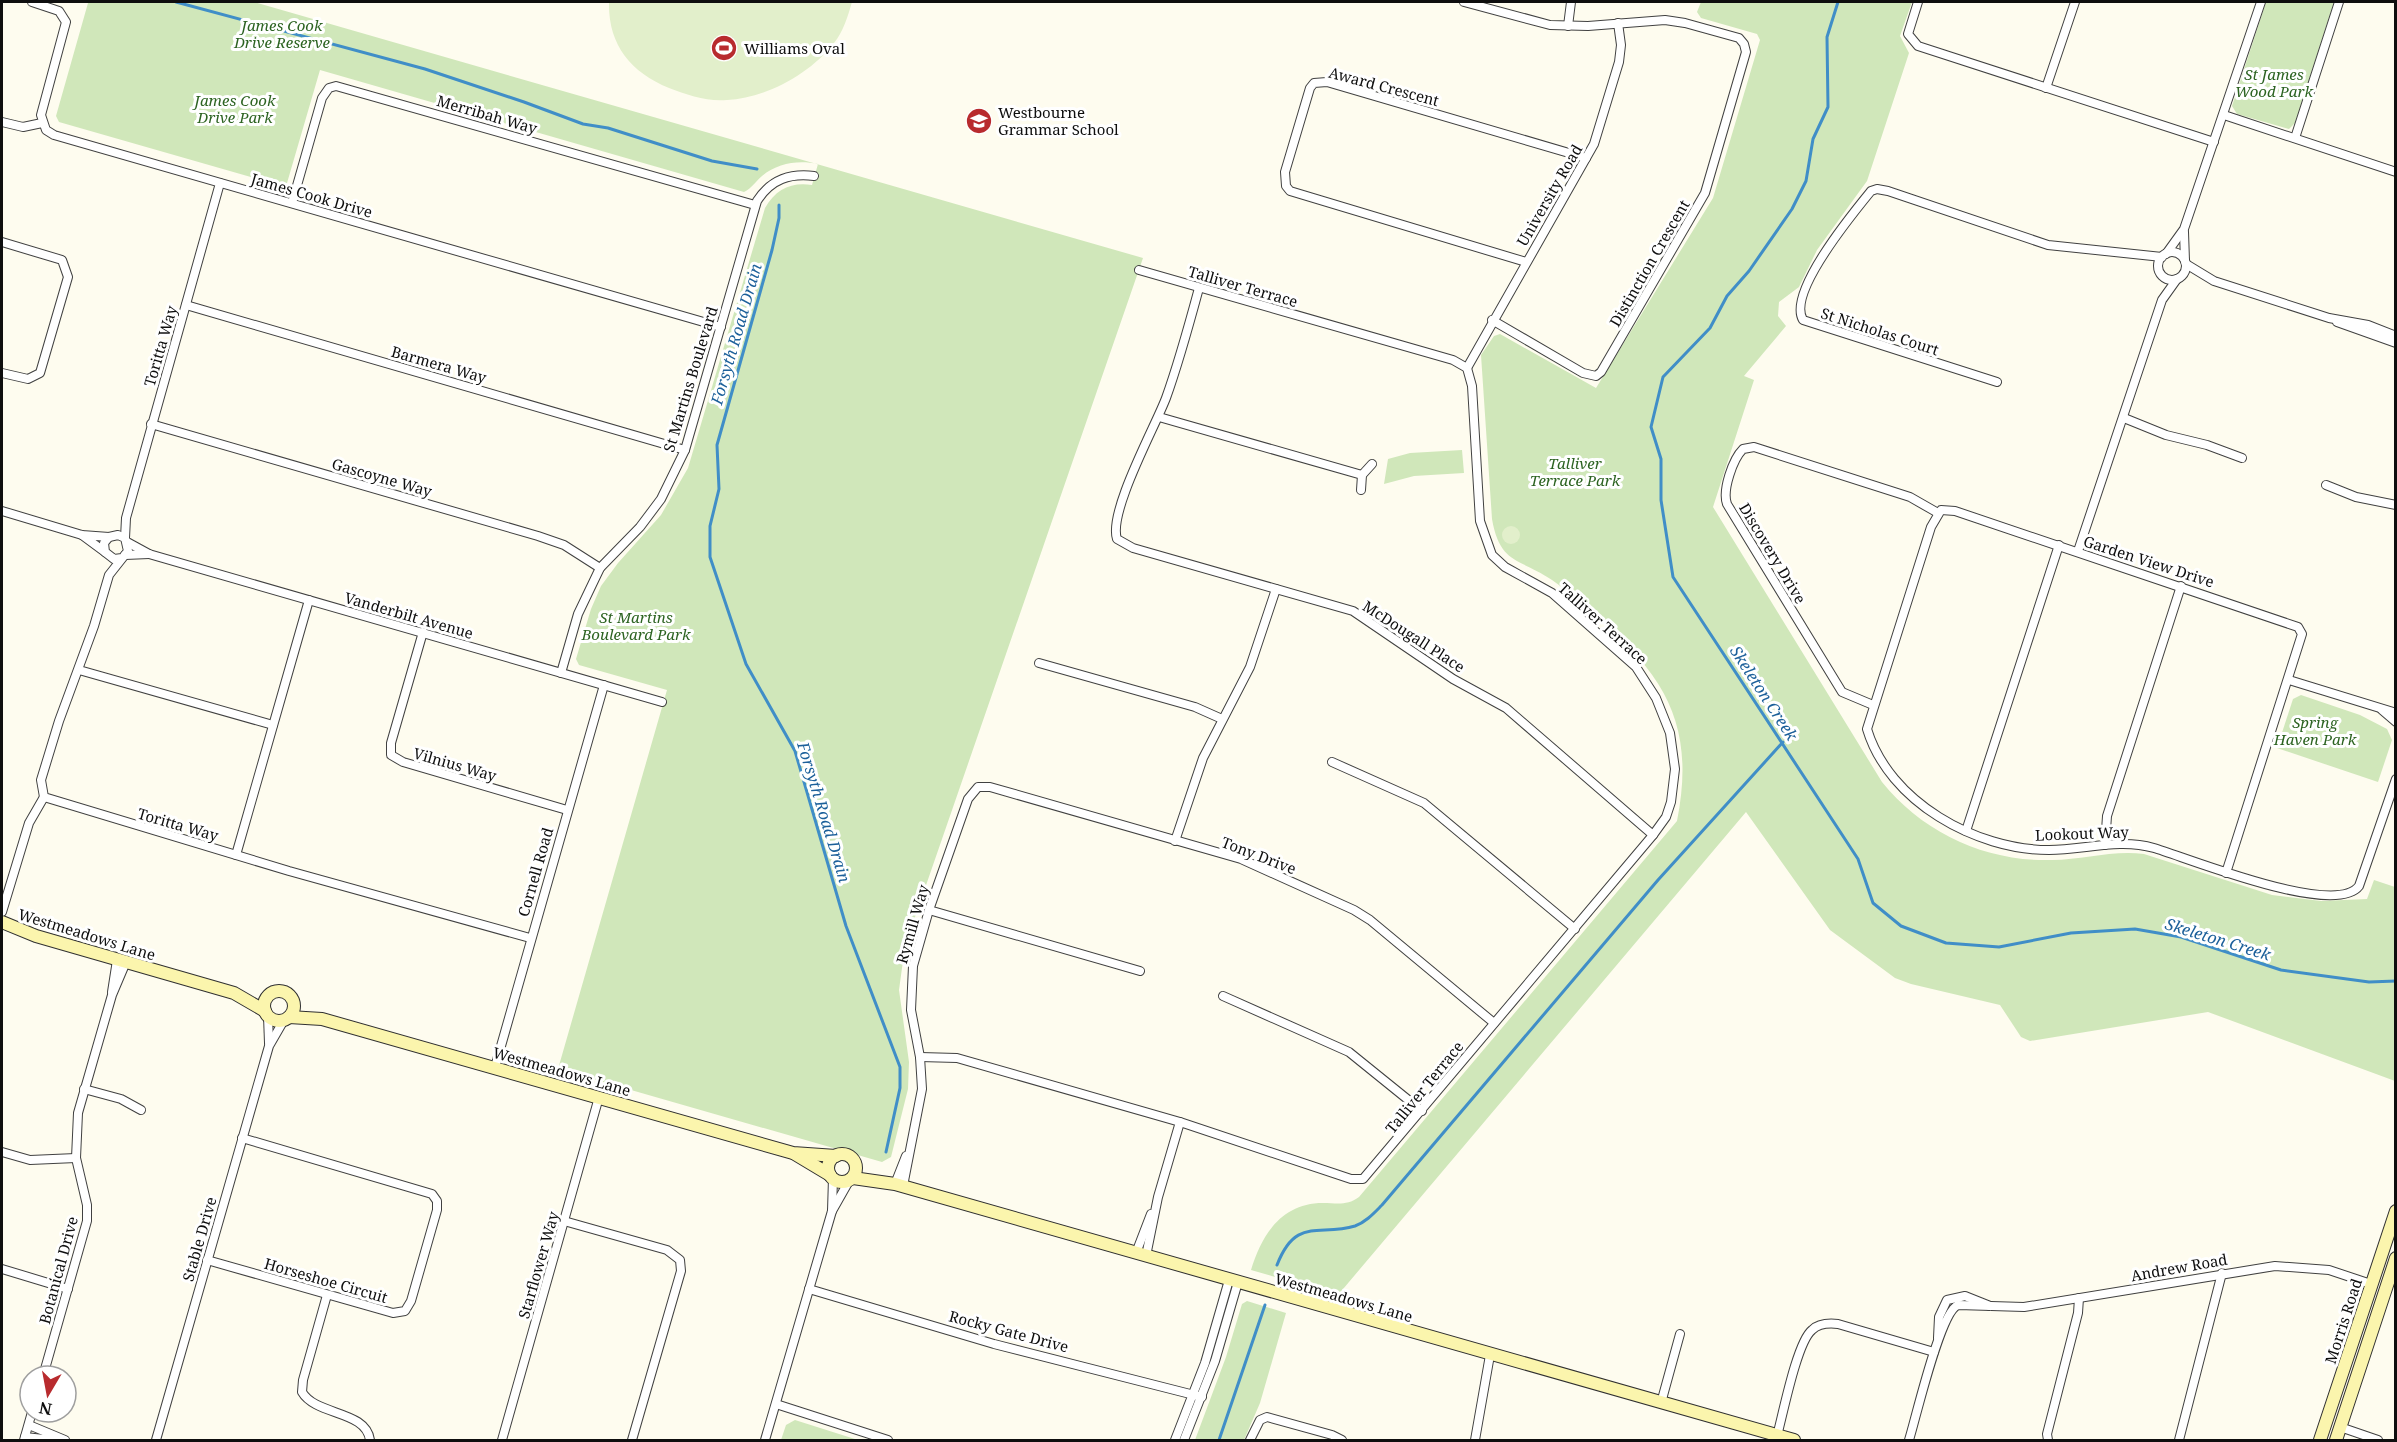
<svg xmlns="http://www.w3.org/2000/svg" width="2397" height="1442" font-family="'Noto Serif',serif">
  <rect width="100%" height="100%" fill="#fefcef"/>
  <g fill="#d0e7ba">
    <path d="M83,2h171l889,256 -238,688 -6,44 10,72 -1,27 -17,68 -9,5 -324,-93 109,-379 -88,-25 -3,-6 15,-50 10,-23 17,-23 43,-48 27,-47 77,-260c11,-19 26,-26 47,-23l6,-21c-20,-4 -40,-1 -56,12 -7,6 -10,12 -18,16l-424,-122 -33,113 -5,3 -223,-64 -3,-6 32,-113z"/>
    <path d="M1701,2h211l-12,34 9,17 -42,128 -50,69 -18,37 -20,15 -1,14 8,10 -42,50 10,4 -41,127 169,275c41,51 104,80 170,78 31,0 60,-10 92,-6l128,41 49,6 46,-2 7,-19 21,7v194l-187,-69 -178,29 -9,-4 -21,-32 -89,-21 -16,-6 -65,-48 -84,-118 -408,483 -87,-25c11,-36 31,-67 72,-67 14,0 24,3 36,-6l318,-376c19,-96 -12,-146 -83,-206 -14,-12 -27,-25 -42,-35 -32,-22 -52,-15 -60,-61l-11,-164 13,-19 6,-2 96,54 117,-190 47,-158 -3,-6 -56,-16 -4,-6z"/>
    <path d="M2266,2h68l-39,121 -6,6 -52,-15 -5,-8z"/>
    <path d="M1462,450l2,23 -50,3 -30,8 4,-25 22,-6z"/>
    <path d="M2301,695l59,20 27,14 5,11 -14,42 -101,-34 16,-49z"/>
    <path d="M1247,1301l39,12 -26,90 -16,37h-49l31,-83 16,-53z"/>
    <path d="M795,1420l63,20h-77l5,-15z"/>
  </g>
  <g fill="#e2efcb">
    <path d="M609,2h243c-4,14 -9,30 -18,41 -24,31 -68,55 -107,57 -19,2 -40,-5 -58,-12 -39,-16 -61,-44 -60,-86z"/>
    <circle cx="1511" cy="535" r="9"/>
  </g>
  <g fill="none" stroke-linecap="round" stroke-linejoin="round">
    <g stroke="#408ec7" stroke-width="3">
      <path d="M176,2l249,67 99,33 59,22 25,4 104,33 45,8"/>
      <path d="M1838,2l-11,35 1,70 -15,32 -7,42 -14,28 -43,62 -22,25 -17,32 -47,49 -12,50 10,32v41l12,77 185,282 15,44 28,23 45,17 53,4 72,-14 64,-4 46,8 100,33 88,12 27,-1"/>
      <path d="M779,205v13l-7,32 -55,195 2,44 -9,37v31l36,107 49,87 51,175 54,141v21l-14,64"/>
      <path d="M1277,1265c19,-49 42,-28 78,-39 11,-4 19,-13 27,-21l276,-325 125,-138"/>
      <path d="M1219,1440l46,-135"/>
    </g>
    <g stroke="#414141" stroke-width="10">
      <g id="street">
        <path d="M32,2l27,9 7,11 -25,93 5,15 8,5 667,192"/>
        <path d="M1464,2l86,23 38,1 77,-6 20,3 54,15 5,6 2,8 -41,141 -104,179 -5,4 -13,-3 -91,-53"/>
        <path d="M1918,2l-10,32 10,12 296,96"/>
        <path d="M1568,26l3,-24"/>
        <path d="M2046,88l29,-86"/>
        <path d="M2224,115l172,57"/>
        <path d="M2,122l21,5 19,-4"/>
        <path d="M2295,138l44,-136"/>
        <path d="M292,203l30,-105 7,-10 7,-2 419,119"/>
        <path d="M2184,232l1,29"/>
        <path d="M2,242l60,18 6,17 -28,96 -12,6 -26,-6"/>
        <circle cx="2172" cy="266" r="14"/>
        <path d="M2166,254l18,-25 77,-227"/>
        <path d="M1526,262l-236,-71 -4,-5 -1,-14 25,-84 4,-5 13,-1 259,76"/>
        <path d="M2186,264l28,17 115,37 39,7 28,11"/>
        <path d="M1199,288c-10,37 -20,74 -33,110 -11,29 -58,114 -49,141l16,9 220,63 100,68 53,29 147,127"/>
        <path d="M186,305l499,145"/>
        <path d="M2337,322l59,21"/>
        <path d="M1467,368l127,-224 25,-82 2,-17 -3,-22"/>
        <path d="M1997,382l-194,-62c-16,-27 50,-107 68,-129l6,-2 11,2 160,54 114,12"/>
        <path d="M1159,417l203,58"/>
        <path d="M2124,418l42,17 41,10 35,13"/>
        <path d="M151,424l387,112 26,9 36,23"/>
        <path d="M2326,485l30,12 40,8"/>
        <path d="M1361,490l1,-15 10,-11"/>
        <path d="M2,511l80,24 27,2"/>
        <path d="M82,535l23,17"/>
        <path d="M125,538l1,-20 94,-335"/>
        <path d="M127,542l22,12 513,148"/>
        <path d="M2078,551l84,-251 15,-21"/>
        <path d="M125,555l24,-1"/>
        <path d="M122,558l-8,1 -9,-7 -1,-9 5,-6 9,-2 7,3 3,13 -19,24 -15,51 -35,95 -18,59 3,17 245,74 241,67"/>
        <path d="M423,632l-32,111v12l12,7 164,48"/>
        <path d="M1039,663l156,44 27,12"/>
        <path d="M79,670l194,55"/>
        <path d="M561,673l17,-59 22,-46 40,-41 21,-28 24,-49 72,-249c14,-22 33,-28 57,-25"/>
        <path d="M2289,680l107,33"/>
        <path d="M1873,705l-31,-13 -115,-188c-5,-14 6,-45 16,-55l11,-2 156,50 28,16"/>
        <path d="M2382,710l14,12"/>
        <path d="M1332,762l92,41 151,126"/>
        <path d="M1966,831l93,-286"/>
        <path d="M1175,841l28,-83 47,-91 26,-78"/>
        <path d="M2105,845l2,-29 74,-230"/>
        <path d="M236,855l73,-255"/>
        <path d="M2226,873l76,-239 -4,-7 -343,-116 -14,-1 -10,17 -64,202c22,73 109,121 182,121 35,0 70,-12 105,-2 34,10 181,70 205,38l37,-107"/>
        <path d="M929,910l211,61"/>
        <path d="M2,912l27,-89 15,-26"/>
        <path d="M112,992l5,-32"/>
        <path d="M1223,996l126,56 73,59"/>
        <path d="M268,1016l1,27"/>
        <path d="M920,1057l37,1 223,64 171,57h12l290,-344 13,-18 5,-15 4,-33 -5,-36 -14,-35 -20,-31 -84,-74 -47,-26 -13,-12 -12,-34 -8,-135 -5,-18 -14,-8 -314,-90"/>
        <path d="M495,1067l109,-382"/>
        <path d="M84,1089l37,10 20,11"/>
        <path d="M2,1152l28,8 46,-2"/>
        <path d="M895,1184l11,-28"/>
        <path d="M903,1186l19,-97 -2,-32 -9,-47 2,-44 16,-56 39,-111 10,-12h12l251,72 113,51 16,10 124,103"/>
        <path d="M832,1211l17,-30"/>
        <path d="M564,1221l103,29 13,10 1,11 -49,169"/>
        <path d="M1136,1253l15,-39"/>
        <path d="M1146,1256l12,-59 22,-75"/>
        <path d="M207,1260l186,53 12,-2 6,-10 26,-91v-9l-5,-7 -190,-56"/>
        <path d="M2,1269l66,20"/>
        <path d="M809,1289l185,55 208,53"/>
        <path d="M327,1295l-24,85 -1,12c14,24 64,18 68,48"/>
        <path d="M1938,1338l1,-21 8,-17 18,-4 25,10"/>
        <path d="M43,1376l44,-155v-16l-11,-47 2,-45 34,-118 14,-33"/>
        <path d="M1661,1403l19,-69"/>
        <path d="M776,1404l112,36"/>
        <path d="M29,1425l36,15"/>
        <path d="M2340,1427l38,13"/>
        <path d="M1777,1436c6,-22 20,-94 35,-106 7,-7 17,-7 26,-6l96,28"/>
        <path d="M25,1437l28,3"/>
        <path d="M24,1440l8,-28"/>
        <path d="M156,1440l113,-394 15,-26"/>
        <path d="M502,1440l97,-343"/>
        <path d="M765,1440l67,-229 1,-33"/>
        <path d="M1175,1440l30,-77 24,-83"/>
        <path d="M1184,1440l31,-79 23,-79"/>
        <path d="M1250,1440l10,-20 7,-3 65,18 10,5"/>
        <path d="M1475,1440l15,-85"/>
        <path d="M1909,1440c7,-22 31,-128 49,-135l66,2 251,-41 54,4 42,14"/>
        <path d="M2048,1440l-1,-6 31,-121 1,-15"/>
        <path d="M2179,1440l43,-167"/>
      </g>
    </g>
    <g stroke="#303030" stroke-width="14">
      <g id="secondary">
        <path d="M2,922l34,14 198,57 31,18"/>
        <circle cx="279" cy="1006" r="15"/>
        <path d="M289,1017l33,2 471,134 43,3"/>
        <path d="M795,1154l35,21"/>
        <circle cx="842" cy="1168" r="14"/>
        <path d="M853,1178l42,6 899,256"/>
        <path d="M2320,1440l76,-229"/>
        <path d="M2336,1440l60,-182"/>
      </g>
    </g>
    <use href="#street" stroke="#fff" stroke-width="8"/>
    <use href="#secondary" stroke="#fbf5ad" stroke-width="12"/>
  </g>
  <defs>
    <g id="stadium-disc" transform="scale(1.35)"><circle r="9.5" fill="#b82b2e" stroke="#fff"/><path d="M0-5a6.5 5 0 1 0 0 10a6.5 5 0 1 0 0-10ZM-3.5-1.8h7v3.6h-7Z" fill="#fff"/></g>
    <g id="school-disc" transform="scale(1.35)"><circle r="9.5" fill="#b82b2e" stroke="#fff"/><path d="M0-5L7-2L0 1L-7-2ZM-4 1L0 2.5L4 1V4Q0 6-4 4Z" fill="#fff"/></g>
  </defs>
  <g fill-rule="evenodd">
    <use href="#stadium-disc" x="724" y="48"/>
    <use href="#school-disc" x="979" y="121"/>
  </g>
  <g text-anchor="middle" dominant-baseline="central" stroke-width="6" stroke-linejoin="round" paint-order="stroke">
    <g font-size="15" font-style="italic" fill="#2c6321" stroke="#fff">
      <text x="282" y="25">James Cook<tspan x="282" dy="17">Drive Reserve</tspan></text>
      <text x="2274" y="74">St James<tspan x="2274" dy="17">Wood Park</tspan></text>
      <text x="235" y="100">James Cook<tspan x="235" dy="17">Drive Park</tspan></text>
      <text x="1575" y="463">Talliver<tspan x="1575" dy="17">Terrace Park</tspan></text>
      <text x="636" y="617">St Martins<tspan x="636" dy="17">Boulevard Park</tspan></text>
      <text x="2315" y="722">Spring<tspan x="2315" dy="17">Haven Park</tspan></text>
    </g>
    <g font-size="15" fill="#0e0e0e" stroke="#fff" text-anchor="start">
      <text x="744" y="48">Williams Oval</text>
      <text x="998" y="112">Westbourne<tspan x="998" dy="17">Grammar School</tspan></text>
    </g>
    <g font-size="15" fill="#0e0e0e" stroke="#fff">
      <text transform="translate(1384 86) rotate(15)">Award Crescent</text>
      <text transform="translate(487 114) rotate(16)">Merribah Way</text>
      <text transform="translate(312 195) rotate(16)">James Cook Drive</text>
      <text transform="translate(1549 195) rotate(-60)">University Road</text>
      <text transform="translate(1649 263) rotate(-60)">Distinction Crescent</text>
      <text transform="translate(1243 286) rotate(16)">Talliver Terrace</text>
      <text transform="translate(1880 331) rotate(18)">St Nicholas Court</text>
      <text transform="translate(160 346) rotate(-74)">Toritta Way</text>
      <text transform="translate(439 364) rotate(16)">Barmera Way</text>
      <text transform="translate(690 379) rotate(-73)">St Martins Boulevard</text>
      <text transform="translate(382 477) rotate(16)">Gascoyne Way</text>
      <text transform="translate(1773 553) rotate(59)">Discovery Drive</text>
      <text transform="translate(2149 561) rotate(18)">Garden View Drive</text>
      <text transform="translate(409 615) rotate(16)">Vanderbilt Avenue</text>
      <text transform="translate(1603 623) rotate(42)">Talliver Terrace</text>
      <text transform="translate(1414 636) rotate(33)">McDougall Place</text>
      <text transform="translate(455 764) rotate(16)">Vilnius Way</text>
      <text transform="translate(178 824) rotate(16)">Toritta Way</text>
      <text transform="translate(2082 833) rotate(-2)">Lookout Way</text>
      <text transform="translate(1259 855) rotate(21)">Tony Drive</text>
      <text transform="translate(535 872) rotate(-74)">Cornell Road</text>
      <text transform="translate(912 924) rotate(-74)">Rymill Way</text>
      <text transform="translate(87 934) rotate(17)">Westmeadows Lane</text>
      <text transform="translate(562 1071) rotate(16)">Westmeadows Lane</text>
      <text transform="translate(1424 1087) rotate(-51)">Talliver Terrace</text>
      <text transform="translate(199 1239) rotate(-74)">Stable Drive</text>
      <text transform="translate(538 1265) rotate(-74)">Starflower Way</text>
      <text transform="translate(2179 1267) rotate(-10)">Andrew Road</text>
      <text transform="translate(58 1270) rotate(-75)">Botanical Drive</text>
      <text transform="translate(326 1280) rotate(16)">Horseshoe Circuit</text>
      <text transform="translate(1344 1297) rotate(16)">Westmeadows Lane</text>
      <text transform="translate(2343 1321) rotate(-72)">Morris Road</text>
      <text transform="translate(1009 1331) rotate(15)">Rocky Gate Drive</text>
    </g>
    <g font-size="16" font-style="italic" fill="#1c609a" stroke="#fff">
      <text transform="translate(736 334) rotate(-74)">Forsyth Road Drain</text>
      <text transform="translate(1764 693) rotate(57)">Skeleton Creek</text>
      <text transform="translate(824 812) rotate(73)">Forsyth Road Drain</text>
      <text transform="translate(2218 939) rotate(17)">Skeleton Creek</text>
    </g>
  </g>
  <rect width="2397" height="1442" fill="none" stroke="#0e0e0e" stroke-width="6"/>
  <g transform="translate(48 1394) rotate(190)"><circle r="28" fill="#ffffff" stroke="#9f9f9f" stroke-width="1.5"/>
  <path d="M0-4.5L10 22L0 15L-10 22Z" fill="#b82b2e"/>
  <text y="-9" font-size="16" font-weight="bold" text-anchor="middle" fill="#0e0e0e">N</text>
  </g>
</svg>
